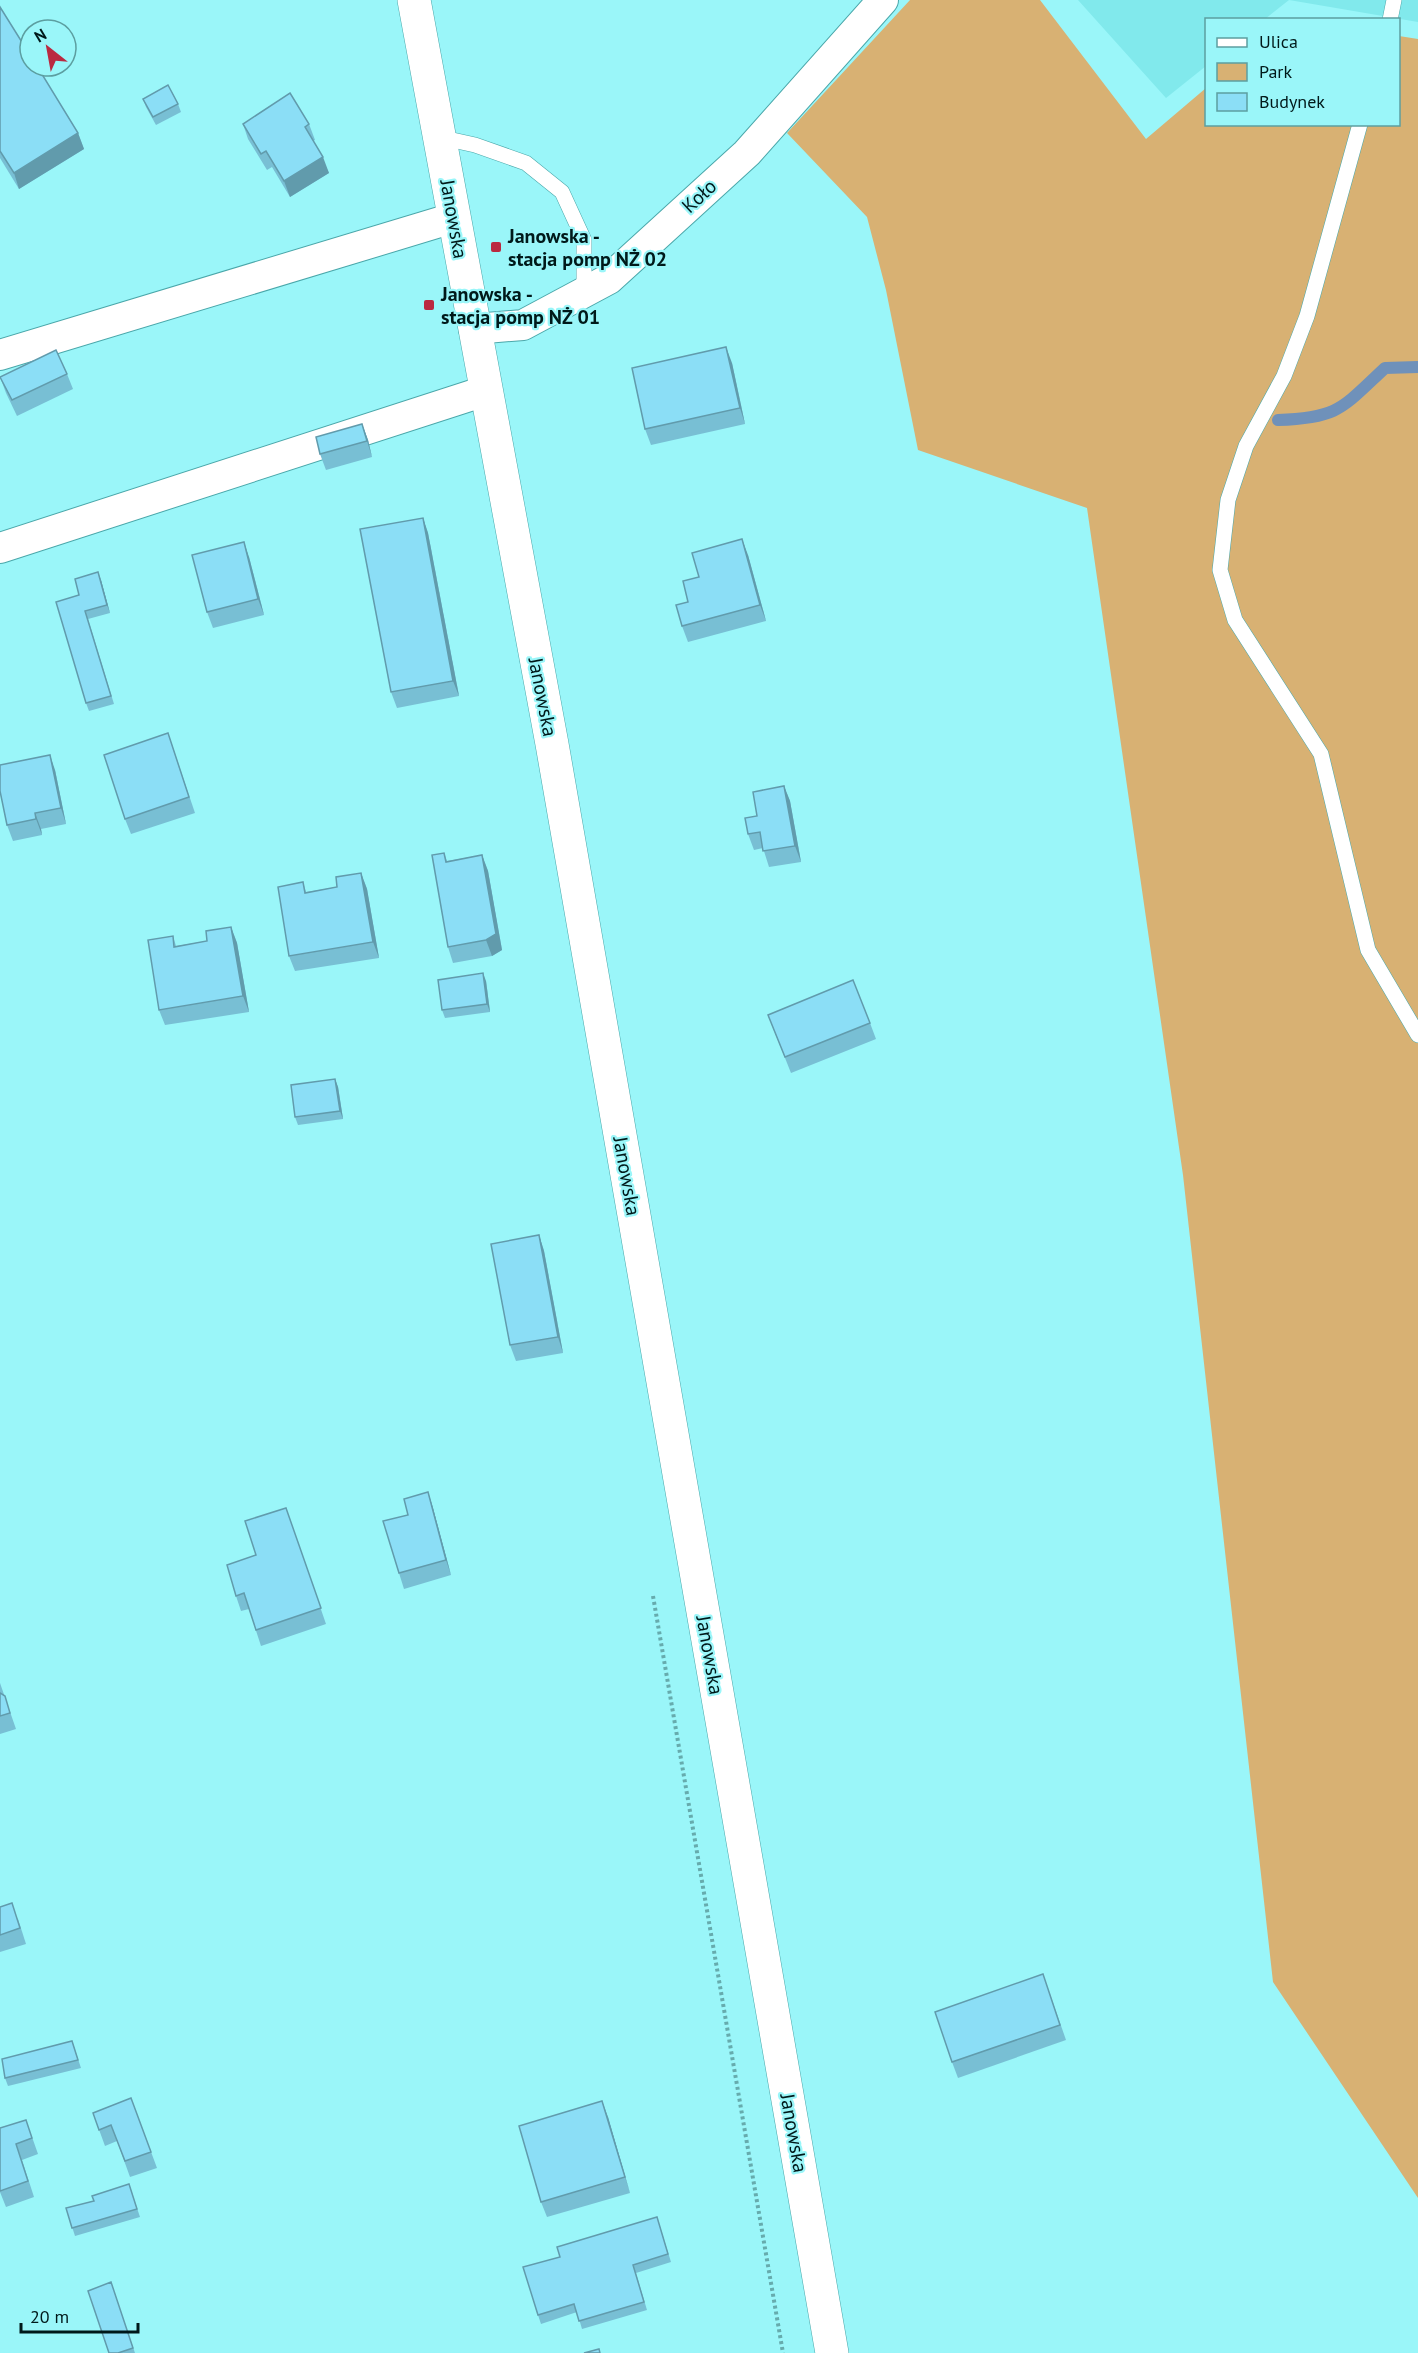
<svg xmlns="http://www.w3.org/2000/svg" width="1418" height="2353" font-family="'PT Sans',sans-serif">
  <rect width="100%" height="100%" fill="#9af6f9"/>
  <path fill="#81e9ec" d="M1078,0h340v22l-129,-22 -24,19 -59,1v46l-40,32z"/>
  <path fill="#d8b173" d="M910,0h130l106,139 60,-51v36h192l1,-88 19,3v2159l-145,-216 -90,-807 -96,-667 -169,-58 -32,-160 -19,-73 -80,-84z"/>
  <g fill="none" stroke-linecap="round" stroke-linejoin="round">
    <path stroke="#6f91ba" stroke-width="12" d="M1278,420c61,-2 64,-12 107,-52l33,-1"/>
    <g stroke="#4aa7aa" stroke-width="16">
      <g id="lane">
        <path d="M1390,20l4,-20"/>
        <path d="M1360,124l-53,192 -23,60 -38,70 -18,54 -8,70 15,50 86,134 47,196 50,85"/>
        <path d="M439,137l36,8 51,18 36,29 22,48v53"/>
      </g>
    </g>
    <g stroke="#4aa7aa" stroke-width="32">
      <g id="street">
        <path d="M474,329l49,-4 86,-46 138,-126 136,-153"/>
        <path d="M0,355l453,-137"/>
        <path d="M0,548l485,-157"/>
      </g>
    </g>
    <g stroke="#4aa7aa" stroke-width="34">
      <path id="secondary" d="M414,0l138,744 280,1609"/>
    </g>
    <path stroke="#66abad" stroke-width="4" stroke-dasharray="3 3" stroke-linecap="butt" d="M653,1596l130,757"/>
    <use href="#lane" stroke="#fff" stroke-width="15"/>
    <use href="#street" stroke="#fff" stroke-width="30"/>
    <use href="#secondary" stroke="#fff" stroke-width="33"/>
  </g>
  <g fill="#78bfd4">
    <path d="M0,7l78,126 6,16 -65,40 -19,-31z"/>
    <path d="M143,99l35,5 3,8 -25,13 -10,-18z"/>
    <path d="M243,124h66l6,16 -2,1 16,32 -39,24 -18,-30 -5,3 -19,-31z"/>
    <path d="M732,363l13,61 -94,21 -6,-16z"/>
    <path d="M67,374l6,15 -56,27 -11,-23 -6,-16z"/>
    <path d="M362,424l6,16 4,17 -46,13 -6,-16z"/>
    <path d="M423,518l5,15 31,163 -62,12 -6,-16z"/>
    <path d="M748,555l18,66 -78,21 -6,-16 6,-24 11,-25z"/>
    <path d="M249,557l15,58 -51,13 -6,-16z"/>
    <path d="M101,580l9,33 -22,6 26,85 -25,7 -3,-8 -7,-108z"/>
    <path d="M168,733l27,80 -64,21 -6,-15z"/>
    <path d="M55,770l11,54 -25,5 1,6 -29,6 -6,-16z"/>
    <path d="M784,786l6,15 11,61 -32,5 -6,-19 -9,2 -6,-16 9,-18z"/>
    <path d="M444,853l3,8 35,-6 6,16 14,79 -10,6 -39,7 -5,-16z"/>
    <path d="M361,873l6,16 12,69 -84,13 -6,-15 14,-74 3,10 31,-5z"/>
    <path d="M231,927l6,16 12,69 -84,13 -6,-15 14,-74 3,10 31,-5z"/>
    <path d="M486,981l4,31 -45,6 -3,-8z"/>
    <path d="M768,1015l102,8 6,16 -85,34z"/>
    <path d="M335,1079l3,8 5,32 -45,6 -3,-8z"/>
    <path d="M539,1235l5,16 19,102 -47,8 -6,-16z"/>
    <path d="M428,1492l5,16 18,67 -47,14 -5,-16 9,-58z"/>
    <path d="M286,1508l40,116 -65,22 -12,-37 -8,2 -5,-15 20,-41z"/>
    <path d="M0,1683l16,46 -16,5z"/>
    <path d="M0,1907l18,12 8,25 -26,8z"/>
    <path d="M1043,1974l23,66 -108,38 -6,-16z"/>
    <path d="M72,2041l9,27 -73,18 -3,-8z"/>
    <path d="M131,2098l26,70 -27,9 -13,-36 -12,5 -12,-33z"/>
    <path d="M608,2117l22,76 -83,24 -6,-15z"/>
    <path d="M26,2120l12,34 -16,6 12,37 -28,10 -6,-15v-64z"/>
    <path d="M129,2184l11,33 -65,19 -9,-28 28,-7z"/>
    <path d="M657,2217l14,45 -35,11 11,37 -65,19 -5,-17 -36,12 -3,-9z"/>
    <path d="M111,2282l24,71h-26z"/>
  </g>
  <g fill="#619bac">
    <path d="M78,133l6,16 -65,40 -5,-16z"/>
    <path d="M323,157l6,16 -39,24 -6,-16z"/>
    <path d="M726,347l6,16 13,61 -5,-16z"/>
    <path d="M362,424l6,16 4,17 -5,-16z"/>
    <path d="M423,518l5,15 31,163 -6,-15z"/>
    <path d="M742,539l6,16 18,66 -6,-16z"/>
    <path d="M244,542l5,15 15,58 -6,-16z"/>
    <path d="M98,572l3,8 9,33 -3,-8z"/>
    <path d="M50,755l5,15 11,54 -5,-16z"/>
    <path d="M784,786l6,15 11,61 -6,-16z"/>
    <path d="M35,813l6,16 1,6 -6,-16z"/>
    <path d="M482,855l6,16 14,79 -10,6 -6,-16z"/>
    <path d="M361,873l6,16 12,69 -6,-16z"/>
    <path d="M231,927l6,16 12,69 -6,-16z"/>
    <path d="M483,973l3,8 4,31 -3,-8z"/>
    <path d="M335,1079l3,8 5,32 -3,-8z"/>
    <path d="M539,1235l5,16 19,102 -5,-16z"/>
    <path d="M428,1492l5,16 18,67 -5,-15z"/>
    <path d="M602,2101l6,16 22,76 -5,-16z"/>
  </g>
  <g fill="#8bdef6" stroke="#619bac" stroke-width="1.5">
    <path d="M0,7l30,48v11h7l41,67 -64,40 -14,-22z"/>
    <path d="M168,85l10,19 -25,13 -10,-18z"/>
    <path d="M290,93l19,31 -4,3 18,30 -39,24 -18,-30 -5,3 -18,-30z"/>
    <path d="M726,347l14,61 -95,21 -13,-61z"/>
    <path d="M56,350l11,24 -55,26 -12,-23z"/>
    <path d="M362,424l5,17 -47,13 -4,-17z"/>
    <path d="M423,518l30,163 -62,11 -31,-163z"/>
    <path d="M742,539l18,66 -78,21 -6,-21 12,-3 -5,-21 16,-4 -7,-24z"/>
    <path d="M244,542l14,57 -51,13 -15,-57z"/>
    <path d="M98,572l9,33 -22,6 26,85 -25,7 -30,-101 23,-7 -4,-16z"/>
    <path d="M168,733l21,64 -64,22 -21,-64z"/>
    <path d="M50,755l11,53 -26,5 1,6 -29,6 -7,-34v-26z"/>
    <path d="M784,786l11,60 -32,5 -3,-19 -12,2 -3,-16 12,-2 -4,-24z"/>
    <path d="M444,853l2,9 36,-7 14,79 -10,6 -38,7 -16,-92z"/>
    <path d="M361,873l12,69 -84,14 -11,-69 25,-5 2,11 32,-6 -1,-10z"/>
    <path d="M231,927l12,69 -84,14 -11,-70 25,-4 1,11 33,-6 -1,-10z"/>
    <path d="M483,973l4,31 -45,6 -4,-30z"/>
    <path d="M853,980l17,43 -85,34 -17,-42z"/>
    <path d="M335,1079l5,32 -45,6 -4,-32z"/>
    <path d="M539,1235l19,102 -48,8 -19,-101z"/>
    <path d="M428,1492l18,68 -47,13 -16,-52 25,-6 -4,-16z"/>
    <path d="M286,1508l35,100 -65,22 -12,-37 -8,3 -9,-31 29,-10 -11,-34z"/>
    <path d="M0,1693l5,3 5,17 -10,3z"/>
    <path d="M12,1903l8,25 -20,7v-28z"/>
    <path d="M1043,1974l17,51 -108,37 -17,-50z"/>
    <path d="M72,2041l6,19 -73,18 -3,-19z"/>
    <path d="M131,2098l20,54 -26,9 -14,-36 -12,5 -6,-17z"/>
    <path d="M602,2101l23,76 -84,25 -22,-76z"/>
    <path d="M26,2120l6,18 -16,6 12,37 -28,10v-63z"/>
    <path d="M129,2184l8,25 -65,19 -6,-20 28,-7 -2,-5z"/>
    <path d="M657,2217l11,37 -35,11 11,37 -65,19 -5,-17 -36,11 -15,-48 37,-10 -3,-10z"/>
    <path d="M111,2282l22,66 -15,5h-9l-21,-62z"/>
    <path d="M599,2349l1,4h-16z"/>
  </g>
  <g fill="#ba2940" stroke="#9af6f9" stroke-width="2">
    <rect x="490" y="241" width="12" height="12" rx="3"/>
    <rect x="423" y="299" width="12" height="12" rx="3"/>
  </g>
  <g text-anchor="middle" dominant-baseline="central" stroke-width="4.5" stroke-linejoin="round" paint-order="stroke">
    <g font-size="20" fill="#00191a" stroke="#9af6f9">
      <text transform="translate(699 196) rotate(-43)">Koło</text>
      <text transform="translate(454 219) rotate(80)">Janowska</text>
      <text transform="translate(543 697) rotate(79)">Janowska</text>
      <text transform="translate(627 1176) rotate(80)">Janowska</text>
      <text transform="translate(710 1655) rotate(80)">Janowska</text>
      <text transform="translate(794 2133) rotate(80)">Janowska</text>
    </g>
    <g font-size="20" font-weight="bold" fill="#00191a" stroke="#9af6f9" text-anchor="start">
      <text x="508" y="236">Janowska -<tspan x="508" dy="23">stacja pomp NŻ 02</tspan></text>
      <text x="441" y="294">Janowska -<tspan x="441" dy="23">stacja pomp NŻ 01</tspan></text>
    </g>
  </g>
  <rect x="1205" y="18" width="195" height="108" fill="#9af6f9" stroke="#5c9ea0" stroke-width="1.5"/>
  <rect x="1217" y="38" width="30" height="9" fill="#ffffff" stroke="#5c9ea0" stroke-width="1.5"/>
  <text x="1259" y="48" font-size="18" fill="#00191a">Ulica</text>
  <rect x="1217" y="63" width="30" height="18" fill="#d8b173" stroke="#5c9ea0" stroke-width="1.5"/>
  <text x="1259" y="78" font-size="18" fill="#00191a">Park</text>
  <rect x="1217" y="93" width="30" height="18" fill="#8bdef6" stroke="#5c9ea0" stroke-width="1.5"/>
  <text x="1259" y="108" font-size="18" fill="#00191a">Budynek</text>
  <g transform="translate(48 48) rotate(329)"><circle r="28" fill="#9af6f9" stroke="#5c9ea0" stroke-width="1.5"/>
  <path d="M0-4.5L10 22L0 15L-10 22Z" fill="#ba2940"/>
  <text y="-9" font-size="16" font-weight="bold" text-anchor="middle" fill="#00191a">N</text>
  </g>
  <path d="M21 2323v9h117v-9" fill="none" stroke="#00191a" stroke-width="3"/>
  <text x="30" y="2323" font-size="18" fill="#00191a" stroke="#9af6f9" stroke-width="4.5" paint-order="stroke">20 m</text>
</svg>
